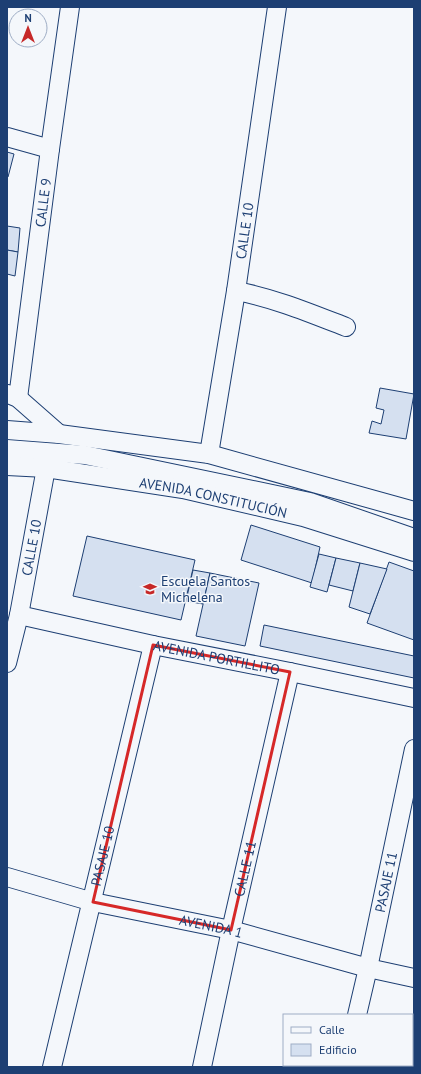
<svg xmlns="http://www.w3.org/2000/svg" width="421" height="1074" font-family="'PT Sans',sans-serif">
  <rect width="100%" height="100%" fill="#f4f7fb"/>
  <g fill="#d5e0f0" stroke="#1d3f73">
    <path d="M7,152l7,2 -6,23h-1z"/>
    <path d="M7,226l13,2 -2,24 -11,-2z"/>
    <path d="M7,250l11,2 -3,24 -8,-2z"/>
    <path d="M380,388l34,6 -8,45 -37,-6 3,-12 9,3 3,-14 -8,-2z"/>
    <path d="M251,525l69,22 -8,36 -71,-23z"/>
    <path d="M87,536l108,24 -14,60 -108,-24z"/>
    <path d="M319,554l17,4 -9,34 -17,-5z"/>
    <path d="M336,558l24,5 -7,28 -24,-6z"/>
    <path d="M389,562l25,9v69l-47,-17z"/>
    <path d="M360,563l27,6 -17,45 -21,-7z"/>
    <path d="M193,570l17,3 -7,31 -17,-3z"/>
    <path d="M210,573l49,10 -14,63 -49,-10z"/>
    <path d="M264,625l150,31v22l-154,-32z"/>
  </g>
  <g fill="none" stroke-linecap="round" stroke-linejoin="round">
    <g stroke="#1d3f73" stroke-width="20">
      <g id="minor">
        <path d="M7,137l43,12"/>
        <path d="M236,291c38,7 74,22 110,36"/>
        <path d="M8,394l10,4 41,36"/>
        <path id="s1" d="M18,398l32,-249 20,-142"/>
        <path d="M7,430l52,4 150,20 205,57"/>
        <path d="M7,449l78,6 225,47 104,36"/>
        <path id="s2" d="M209,454l27,-163 41,-284"/>
        <path id="s3" d="M7,466l39,2 137,21 120,28 111,35"/>
        <path id="s4" d="M19,615l134,30 137,27 124,26"/>
        <path id="s5" d="M7,663l12,-48 27,-147 4,-10"/>
        <path id="s6" d="M7,877l86,25 138,28 137,38 46,10"/>
        <path id="s7" d="M357,1015l11,-47 46,-219"/>
        <path id="s8" d="M52,1067l101,-422"/>
        <path id="s9" d="M202,1067l29,-137 59,-258"/>
        <path d="M344,1067l1,-2"/>
      </g>
    </g>
    <use href="#minor" stroke="#f4f7fb" stroke-width="18"/>
  </g>
  <path fill="none" stroke="#d62828" stroke-width="3" stroke-linejoin="round" d="M153,645l137,27 -59,258 -138,-28z"/>
  <defs>
    <g id="school-bare" transform="scale(1.08)"><path d="M0-5L7-2L0 1L-7-2ZM-4 1L0 2.5L4 1V4Q0 6-4 4Z" fill="#c62828" stroke="#f4f7fb" stroke-width="2.5" paint-order="stroke"/></g>
  </defs>
  <g fill-rule="evenodd">
    <use href="#school-bare" x="150" y="589"/>
  </g>
  <g text-anchor="middle" dominant-baseline="central" stroke-width="3" stroke-linejoin="round" paint-order="stroke">
    <g font-size="14" fill="#1d3f73" stroke="#f4f7fb">
      <text stroke="none"><textPath href="#s1" startOffset="197">CALLE 9</textPath></text>
      <text stroke="none"><textPath href="#s2" startOffset="226">CALLE 10</textPath></text>
      <text stroke="none"><textPath href="#s3" startOffset="209">AVENIDA CONSTITUCIÓN</textPath></text>
      <text stroke="none"><textPath href="#s5" startOffset="118">CALLE 10</textPath></text>
      <text stroke="none"><textPath href="#s4" startOffset="202">AVENIDA PORTILLITO</textPath></text>
      <text stroke="none"><textPath href="#s8" startOffset="217">PASAJE 10</textPath></text>
      <text stroke="none"><textPath href="#s9" startOffset="203">CALLE 11</textPath></text>
      <text stroke="none"><textPath href="#s7" startOffset="136">PASAJE 11</textPath></text>
      <text stroke="none"><textPath href="#s6" startOffset="210">AVENIDA 1</textPath></text>
    </g>
    <g font-size="14" fill="#1d3f73" stroke="#f4f7fb" text-anchor="start">
      <text x="161" y="581">Escuela Santos<tspan x="161" dy="16">Michelena</tspan></text>
    </g>
  </g>
  <rect width="421" height="1074" fill="none" stroke="#1d3f73" stroke-width="16"/>
  <rect x="283" y="1014" width="130" height="52" fill="#f4f7fb" stroke="#9eadc5"/>
  <rect x="291" y="1027" width="20" height="6" fill="#f4f7fb" stroke="#9eadc5"/>
  <text x="319" y="1034" font-size="12" fill="#1d3f73">Calle</text>
  <rect x="291" y="1044" width="20" height="12" fill="#d5e0f0" stroke="#9eadc5"/>
  <text x="319" y="1054" font-size="12" fill="#1d3f73">Edificio</text>
  <g transform="translate(28 28)"><circle r="19" fill="#f4f7fb" stroke="#9eadc5"/>
  <path d="M0-3L7 15L0 10L-7 15Z" fill="#c62828"/>
  <text y="-6" font-size="11" font-weight="bold" text-anchor="middle" fill="#1d3f73">N</text>
  </g>
</svg>
